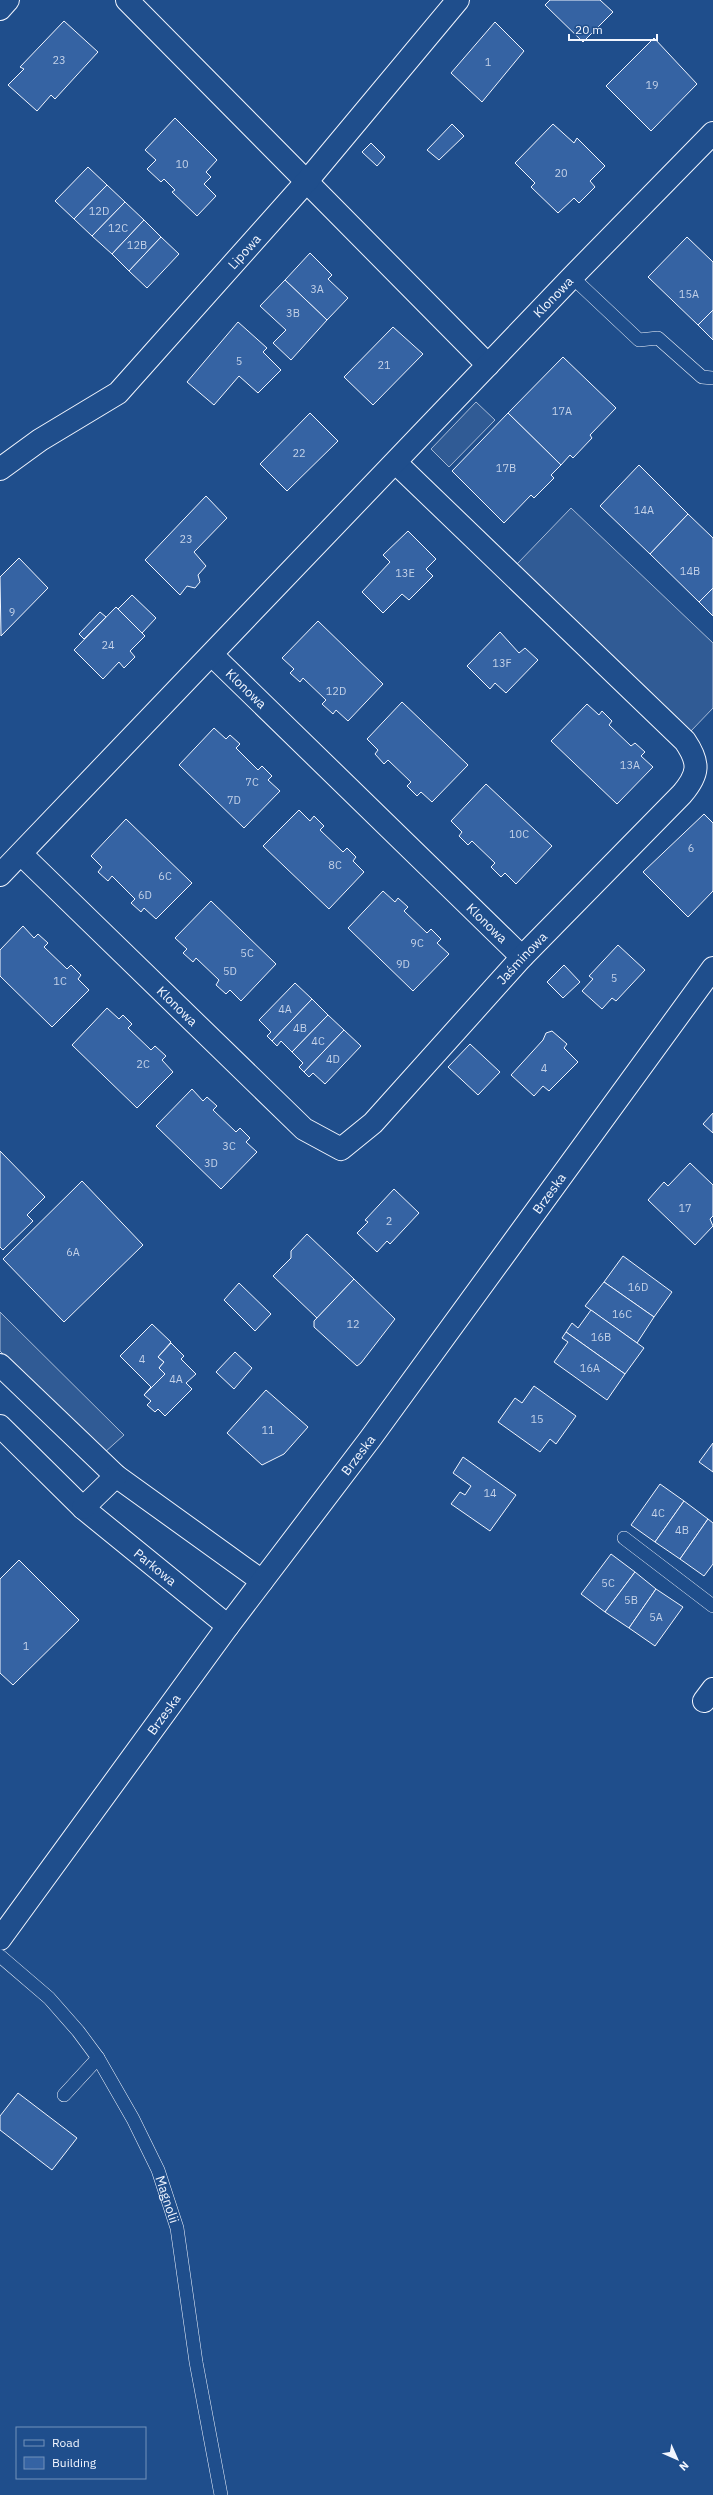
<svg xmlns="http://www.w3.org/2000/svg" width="713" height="2495" font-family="'IBM Plex Sans',sans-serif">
  <rect width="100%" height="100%" fill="#1f4e8c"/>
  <g fill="#305b95" stroke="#a8bbd7">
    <path d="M476,402l19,18 -46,47 -18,-18z"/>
    <path d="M571,508l142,135v65l-22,23 -174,-167z"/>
    <path d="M0,1312l124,123 -20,18 -104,-102z"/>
  </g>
  <g fill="#3563a3" stroke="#f2f6ff">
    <path d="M550,0h50l13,12 -30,30 -38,-37z"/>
    <path d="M64,21l34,31 -43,47 -4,-4 -14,16 -29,-26 16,-16 -4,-2z"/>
    <path d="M495,22l29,29 -42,51 -31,-29z"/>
    <path d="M654,38l43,46 -46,47 -45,-45z"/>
    <path d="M175,118l42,42 -11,12 5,5 -7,7 12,12 -19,20 -25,-24 3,-2 -11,-11 -3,3 -14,-13 9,-9 -11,-10z"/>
    <path d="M452,124l12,12 -25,24 -12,-10z"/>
    <path d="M553,124l21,19 3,-5 28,28 -15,15 5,6 -16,16 -5,-5 -16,15 -27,-26 4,-4 -20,-20z"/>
    <path d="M371,143l14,14 -8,9 -15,-14z"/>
    <path d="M88,167l19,18 -33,34 -19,-18z"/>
    <path d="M107,185l18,17 -33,34 -18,-17z"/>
    <path d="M125,202l19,18 -32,34 -20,-18z"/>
    <path d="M144,220l17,17 -32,34 -17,-17z"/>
    <path d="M161,237l18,17 -32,34 -18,-17z"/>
    <path d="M687,237l26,25v48l-15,15 -50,-48z"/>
    <path d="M310,253l22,22 -4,4 20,19 -21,22 -42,-40z"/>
    <path d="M285,280l42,40 -36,40 -18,-17 13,-13 -26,-24z"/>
    <path d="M713,310v30l-15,-15z"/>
    <path d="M238,322l29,26 -4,4 18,18 -23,23 -19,-17 -25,29 -27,-23z"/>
    <path d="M393,327l30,27 -50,51 -29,-28z"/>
    <path d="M563,357l53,51 -26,27 2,3 -19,20 -3,-3 -9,10 -53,-52z"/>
    <path d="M310,413l28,28 -51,50 -27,-27z"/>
    <path d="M508,413l53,52 -10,10 3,3 -20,20 -3,-3 -27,28 -52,-52z"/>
    <path d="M639,465l49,49 -38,40 -50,-48z"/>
    <path d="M206,496l21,22 -33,34 12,14 -8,9 2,7 -5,6 -8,-2 -7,9 -35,-35z"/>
    <path d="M688,514l25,24v50l-14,14 -49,-48z"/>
    <path d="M408,531l28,28 -10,10 7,7 -24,24 -7,-6 -19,19 -21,-21 28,-30 -7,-7z"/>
    <path d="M19,558l29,30 -47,48 -1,-59z"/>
    <path d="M713,588v28l-14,-14z"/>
    <path d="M132,595l24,23 -14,15 -24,-24z"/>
    <path d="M116,607l29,29 -15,15 5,6 -11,11 -5,-6 -16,17 -29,-29z"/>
    <path d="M100,612l6,5 -22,22 -5,-5z"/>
    <path d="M318,621l65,63 -35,37 -12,-11 -3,4 -11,-10 4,-4 -23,-22 -3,4 -10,-9 4,-4 -12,-11z"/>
    <path d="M500,632l19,21 6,-5 13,12 -32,33 -11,-10 -5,6 -23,-23z"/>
    <path d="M402,702l66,63 -36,37 -11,-10 -4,4 -10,-10 4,-4 -23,-22 -4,4 -9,-10 3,-4 -11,-11z"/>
    <path d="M587,704l12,11 3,-4 10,10 -3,4 22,21 4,-3 10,9 -4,4 12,11 -36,37 -66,-63z"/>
    <path d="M214,728l12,11 4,-4 10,9 -4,4 22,22 4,-4 10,10 -4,4 12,11 -36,37 -65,-63z"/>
    <path d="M486,784l66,62 -36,38 -11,-11 -4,4 -10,-10 4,-4 -23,-22 -4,4 -9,-9 3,-4 -11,-11z"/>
    <path d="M299,810l11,11 4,-5 10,10 -4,4 23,22 4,-4 9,9 -3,4 11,11 -35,37 -66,-63z"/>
    <path d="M704,814l9,9v68l-25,26 -45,-45z"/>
    <path d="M126,819l66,64 -36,36 -12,-11 -3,4 -10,-9 4,-4 -23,-23 -4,5 -10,-9 4,-5 -11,-11z"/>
    <path d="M383,891l12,11 3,-4 10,9 -4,4 23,22 4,-4 10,10 -4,4 12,11 -36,37 -65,-63z"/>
    <path d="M211,901l65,63 -35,37 -11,-11 -4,4 -10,-9 3,-5 -23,-22 -3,4 -10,-9 4,-4 -12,-11z"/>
    <path d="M23,926l11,12 4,-4 10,9 -4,4 23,22 4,-4 10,10 -3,4 11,11 -37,37 -52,-51v-26z"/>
    <path d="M618,945l27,25 -29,31 -4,-3 -10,11 -20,-18 11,-12 -4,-3z"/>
    <path d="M564,965l16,17 -17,16 -16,-16z"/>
    <path d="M295,983l17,16 -40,42 -5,-5 4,-4 -12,-12z"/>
    <path d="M312,999l16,16 -36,37 -11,-11 -4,5 -5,-5z"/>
    <path d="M107,1008l12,11 4,-4 9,9 -4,4 23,22 4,-4 11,10 -4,4 11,12 -36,36 -65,-63z"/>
    <path d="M328,1015l16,15 -40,42 -5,-5 4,-4 -11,-11z"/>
    <path d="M344,1030l17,16 -36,38 -12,-11 -4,4 -5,-5z"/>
    <path d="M552,1031l15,13 -3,4 14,14 -29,29 -6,-5 -9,10 -23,-21 32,-35 3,-7z"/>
    <path d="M470,1044l30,28 -22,23 -30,-28z"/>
    <path d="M192,1089l11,12 4,-4 10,9 -4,4 23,22 4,-4 10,10 -4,4 11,10 -36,37 -65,-63z"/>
    <path d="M713,1113v20l-10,-9z"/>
    <path d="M0,1151l45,46 -18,18 6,6 -30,29 -3,-3z"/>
    <path d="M690,1163l23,22v31l-3,3 3,7 -18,19 -47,-45 16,-18 4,4z"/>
    <path d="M82,1181l61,64 -79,77 -61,-63z"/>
    <path d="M394,1189l25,24 -29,31 -3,-3 -10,11 -20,-19 11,-11 -3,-2z"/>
    <path d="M307,1234l47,45 -37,39 -44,-42 18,-18v-7z"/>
    <path d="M623,1256l49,36 -18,25 -50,-35z"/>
    <path d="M354,1279l41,40 -34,44 -4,3 -43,-39v-6z"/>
    <path d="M604,1282l50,35 -17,26 -52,-37z"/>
    <path d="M239,1283l32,31 -16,17 -31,-31z"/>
    <path d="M591,1310l53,38 -19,26 -59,-42 6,-9 6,5z"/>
    <path d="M152,1324l19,18 -13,15 6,5 -5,6 6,6 -21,21 7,-8 -31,-31z"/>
    <path d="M566,1332l59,42 -18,26 -53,-38 14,-20 -6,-4z"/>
    <path d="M171,1343l13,13 -3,3 15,15 -10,9 6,6 -27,27 -7,-7 -3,3 -8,-7 4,-4 -7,-6 21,-21 -6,-6 5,-6 -6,-5z"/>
    <path d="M235,1352l17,16 -18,21 -18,-17z"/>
    <path d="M534,1386l42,30 -20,28 -6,-5 -10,13 -42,-30 17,-24 7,5z"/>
    <path d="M266,1390l42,37 -24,27 -22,11 -35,-32z"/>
    <path d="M713,1443v29l-14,-10z"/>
    <path d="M463,1457l53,38 -26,36 -39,-27 9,-12 5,3 6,-9 -18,-13z"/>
    <path d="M660,1484l24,17 -29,41 -24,-17z"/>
    <path d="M684,1501l24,18 -28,40 -25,-17z"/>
    <path d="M708,1519l5,4v41l-9,12 -24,-17z"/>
    <path d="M611,1554l24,18 -30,40 -24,-18z"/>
    <path d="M19,1560l60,60 -66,65 -13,-12v-94z"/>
    <path d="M635,1572l21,17 -27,39 -24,-16z"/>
    <path d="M656,1589l27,18 -28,39 -26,-18z"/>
    <path d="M18,2093l59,45 -25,32 -52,-40v-14z"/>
  </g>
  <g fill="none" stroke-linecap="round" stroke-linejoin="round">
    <g stroke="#f2f6ff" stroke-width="14">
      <g id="service">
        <path d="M572,277l67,63 19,-2 44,39 11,1"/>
        <path d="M624,1538l89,68"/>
        <path id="s1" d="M0,1956l49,42 29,33 20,27 35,61 25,51 19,58 19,134 25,133"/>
        <path d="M64,2095l34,-37"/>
      </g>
    </g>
    <g stroke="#f2f6ff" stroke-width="24">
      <g id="minor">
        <path d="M127,0l361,365"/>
        <path d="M0,9l8,-9"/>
        <path id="s2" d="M0,469l40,-29 78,-47 189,-212 151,-181"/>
        <path id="s3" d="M212,655l310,302"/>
        <path id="s4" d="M21,854l283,275 37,20 32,-26 149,-166 160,-163c17,-20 18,-31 3,-53l-289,-278"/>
        <path id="s5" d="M0,875l572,-598 141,-144"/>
        <path d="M0,1365l116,111 146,105"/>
        <path id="s6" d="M0,1426l83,82 145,118"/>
        <path d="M83,1508l33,-32"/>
        <path d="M704,1701l9,-12"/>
      </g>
    </g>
    <g stroke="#f2f6ff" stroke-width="24">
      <g id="tertiary">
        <path id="s7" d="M0,1939l228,-313 142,-187 343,-471"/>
      </g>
    </g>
    <use href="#service" stroke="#1f4e8c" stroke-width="13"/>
    <use href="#minor" stroke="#1f4e8c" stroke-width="22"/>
    <use href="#tertiary" stroke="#1f4e8c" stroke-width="22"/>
  </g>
  <g text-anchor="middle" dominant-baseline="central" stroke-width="3" stroke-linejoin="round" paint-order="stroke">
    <g font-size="11" fill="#c3d1e8">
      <text x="59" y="60">23</text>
      <text x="488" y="62">1</text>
      <text x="652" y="85">19</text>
      <text x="182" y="164">10</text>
      <text x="561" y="173">20</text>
      <text x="99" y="211">12D</text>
      <text x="118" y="228">12C</text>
      <text x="137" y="245">12B</text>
      <text x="317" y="289">3A</text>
      <text x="689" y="294">15A</text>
      <text x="293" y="313">3B</text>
      <text x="239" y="361">5</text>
      <text x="384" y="365">21</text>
      <text x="562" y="411">17A</text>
      <text x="299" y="453">22</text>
      <text x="506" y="468">17B</text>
      <text x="644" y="510">14A</text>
      <text x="186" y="539">23</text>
      <text x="690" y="571">14B</text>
      <text x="405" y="573">13E</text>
      <text x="12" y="612">9</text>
      <text x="108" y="645">24</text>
      <text x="502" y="663">13F</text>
      <text x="336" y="691">12D</text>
      <text x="630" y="765">13A</text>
      <text x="252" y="782">7C</text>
      <text x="234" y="800">7D</text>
      <text x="519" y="834">10C</text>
      <text x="691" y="848">6</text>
      <text x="335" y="865">8C</text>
      <text x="165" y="876">6C</text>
      <text x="145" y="895">6D</text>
      <text x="417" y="943">9C</text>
      <text x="247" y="953">5C</text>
      <text x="403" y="964">9D</text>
      <text x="230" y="971">5D</text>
      <text x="614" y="978">5</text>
      <text x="60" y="981">1C</text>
      <text x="285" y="1009">4A</text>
      <text x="300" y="1028">4B</text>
      <text x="318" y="1041">4C</text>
      <text x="333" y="1059">4D</text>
      <text x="143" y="1064">2C</text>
      <text x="544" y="1068">4</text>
      <text x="229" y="1146">3C</text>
      <text x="211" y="1163">3D</text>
      <text x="685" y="1208">17</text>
      <text x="389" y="1221">2</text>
      <text x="73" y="1252">6A</text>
      <text x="638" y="1287">16D</text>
      <text x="622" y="1314">16C</text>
      <text x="353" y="1324">12</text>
      <text x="601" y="1337">16B</text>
      <text x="142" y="1359">4</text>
      <text x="590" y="1368">16A</text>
      <text x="176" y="1379">4A</text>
      <text x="537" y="1419">15</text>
      <text x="268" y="1430">11</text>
      <text x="490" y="1493">14</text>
      <text x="658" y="1513">4C</text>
      <text x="682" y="1530">4B</text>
      <text x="608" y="1583">5C</text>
      <text x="631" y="1600">5B</text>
      <text x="656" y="1617">5A</text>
      <text x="26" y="1646">1</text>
    </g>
    <g font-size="13" fill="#f2f6ff" stroke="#1f4e8c">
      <text stroke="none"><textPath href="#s2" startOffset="330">Lipowa</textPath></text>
      <text stroke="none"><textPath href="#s5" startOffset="800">Klonowa</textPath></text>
      <text stroke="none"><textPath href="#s3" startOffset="48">Klonowa</textPath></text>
      <text stroke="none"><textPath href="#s3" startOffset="384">Klonowa</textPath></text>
      <text stroke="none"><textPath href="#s4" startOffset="700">Jaśminowa</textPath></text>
      <text stroke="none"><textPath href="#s4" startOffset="218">Klonowa</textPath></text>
      <text stroke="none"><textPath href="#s7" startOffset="926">Brzeska</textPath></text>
      <text stroke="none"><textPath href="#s7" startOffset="602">Brzeska</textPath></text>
      <text stroke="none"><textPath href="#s6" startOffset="210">Parkowa</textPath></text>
      <text stroke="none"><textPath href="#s7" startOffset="278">Brzeska</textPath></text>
      <text stroke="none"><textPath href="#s1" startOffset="300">Magnolii</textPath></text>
    </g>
  </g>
  <rect x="16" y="2427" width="130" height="52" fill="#1f4e8c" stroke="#7391ba"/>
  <rect x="24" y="2440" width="20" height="6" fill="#1f4e8c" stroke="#7391ba"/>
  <text x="52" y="2447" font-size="12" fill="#f2f6ff">Road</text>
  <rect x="24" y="2457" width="20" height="12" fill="#3563a3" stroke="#7391ba"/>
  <text x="52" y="2467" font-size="12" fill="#f2f6ff">Building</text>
  <g transform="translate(677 2459) rotate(135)" stroke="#1f4e8c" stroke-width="3" paint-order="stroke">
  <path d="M0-3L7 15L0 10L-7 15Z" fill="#f2f6ff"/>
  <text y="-6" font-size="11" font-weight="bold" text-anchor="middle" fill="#f2f6ff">N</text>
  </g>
  <path d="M569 34v6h88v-6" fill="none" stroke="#f2f6ff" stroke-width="2"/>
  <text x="575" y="34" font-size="12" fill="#f2f6ff" stroke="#1f4e8c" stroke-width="3" paint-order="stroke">20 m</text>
</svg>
